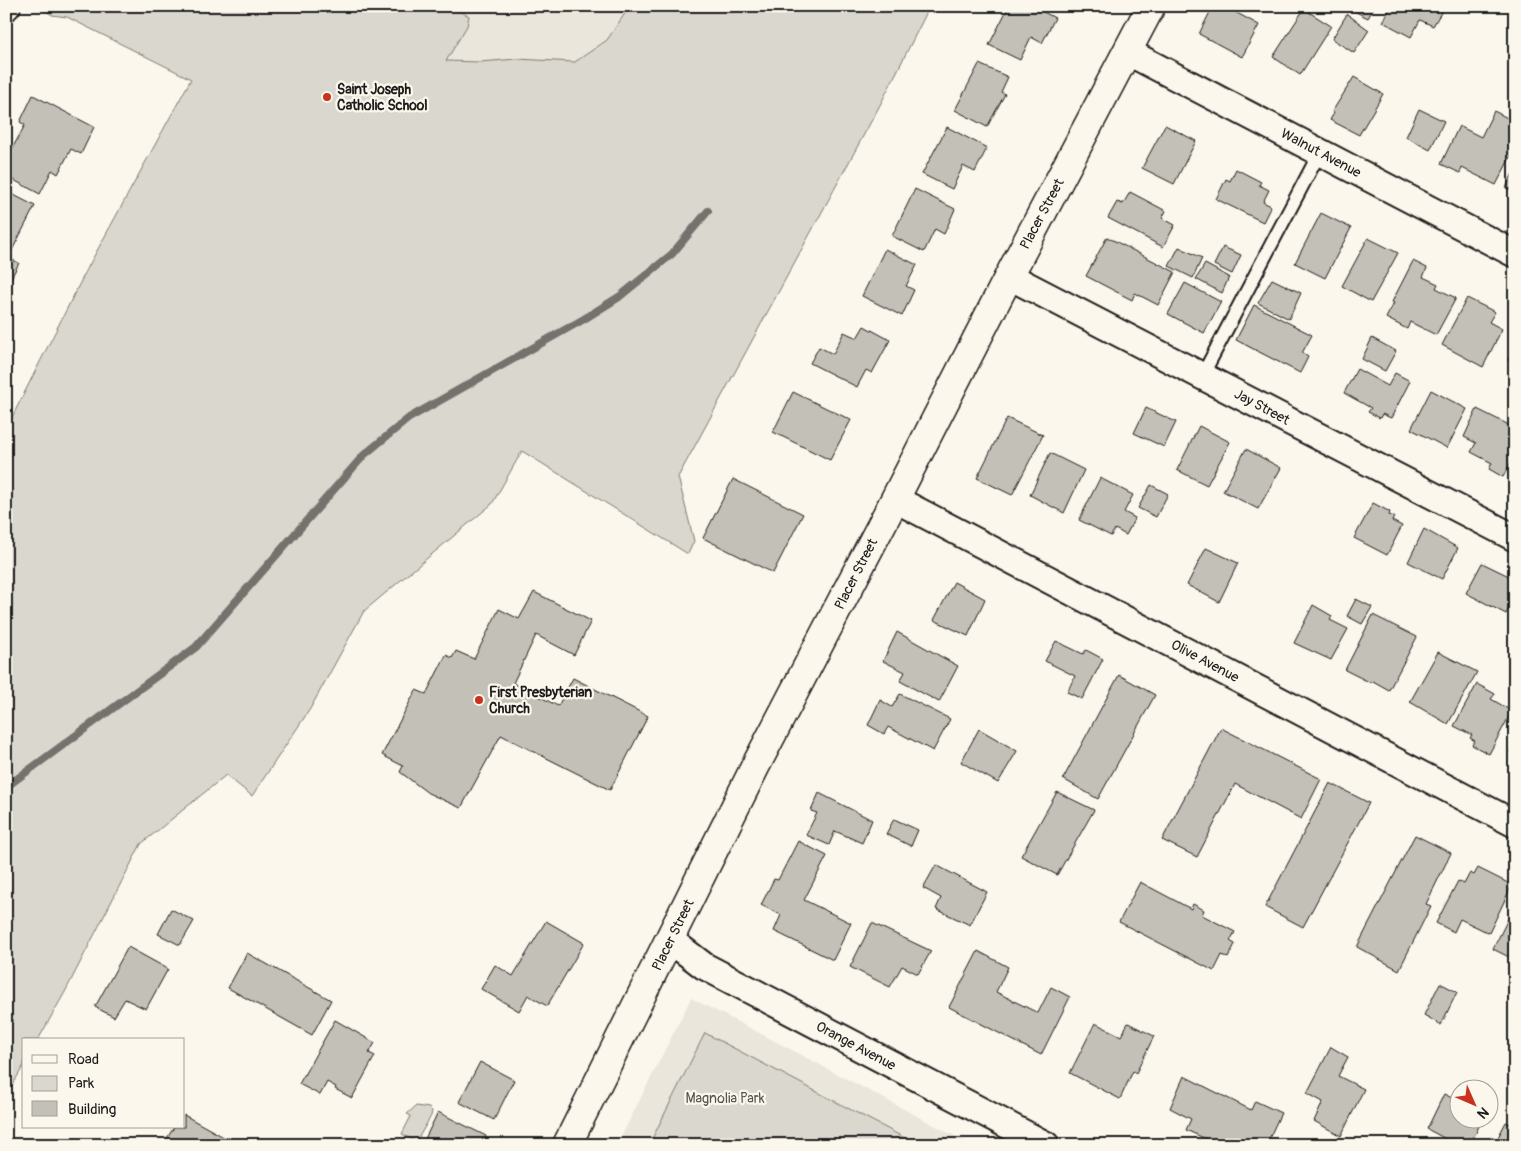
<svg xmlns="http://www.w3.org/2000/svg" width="1521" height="1151" font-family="Pangolin,sans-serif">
  <rect width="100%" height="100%" fill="#fbf7ec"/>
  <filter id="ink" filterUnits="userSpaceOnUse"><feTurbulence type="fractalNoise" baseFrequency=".02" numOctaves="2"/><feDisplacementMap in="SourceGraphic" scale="10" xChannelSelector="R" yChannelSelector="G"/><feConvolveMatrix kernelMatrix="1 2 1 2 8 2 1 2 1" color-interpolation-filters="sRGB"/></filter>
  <g filter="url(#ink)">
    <g fill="#eae6dc">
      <path d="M49,6h581l-23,34 -32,22 -58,-3 -37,3 -34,-1 -153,67 -226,-111 -15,-2z"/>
      <path d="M691,998l78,40 203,107h-355z"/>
    </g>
    <g fill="#dad7ce" stroke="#7b7a75">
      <path d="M49,6h401l19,10 -2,10 -21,35 34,1 37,-3 58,3 32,-22 23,-34h300l-50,99 -202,372 16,64 -6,13 -166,-103 -30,53 -128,107 -54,98 -58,87 -26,-21 -85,69 -76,148 -27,48h-14v25l-18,31v-667l81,-160 104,-190 -124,-62 -15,-2 -6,-4z"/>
      <path d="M705,1033l213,112h-269z"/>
      <path d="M416,1106l13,2 3,3 -1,5 -15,26 -14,-8 9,-18 -4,-2z"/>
    </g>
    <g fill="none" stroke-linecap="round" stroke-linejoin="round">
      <path stroke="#74726e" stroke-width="8" d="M6,787l190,-140 168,-192 45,-37 175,-99 35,-22 53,-43 36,-43"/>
    </g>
    <g fill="#c3c0b8" stroke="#1c1c1c">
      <path d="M1009,6h23l23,12 -13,25 -11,-6 -11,23 -31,-15z"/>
      <path d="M1213,6h11l35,19 -17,32 -43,-23z"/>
      <path d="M1344,6h31l-7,12z"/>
      <path d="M1391,6h54l-12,20 -13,-6 -9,17 -28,-15z"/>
      <path d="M1304,9l27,17 -31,49 -27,-18z"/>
      <path d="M1347,14l22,16 -15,23 -22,-14z"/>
      <path d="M979,64l29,13 -7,15 4,2 -18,33 -32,-17z"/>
      <path d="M1354,77l29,17 -24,41 -29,-15 4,-7 -2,-1z"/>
      <path d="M33,95l61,32 -13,27 -10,-5 -13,25 -6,-4 -12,24 -34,-18v-16l19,-35 -5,-3z"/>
      <path d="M1419,109l25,12 -14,29 -24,-13z"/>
      <path d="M1494,111l21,11v26l-19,37 -34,-17 -2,5 -19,-9 18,-38 22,11z"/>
      <path d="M1165,125l31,16 -22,43 -32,-16z"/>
      <path d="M947,127l40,21 -12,24 -12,-6 -11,23 -30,-15z"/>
      <path d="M1236,169l25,13 -2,3 10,5 -6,12 8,4 -8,16 -47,-23 10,-20 4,2z"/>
      <path d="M1515,169v24l-9,-5z"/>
      <path d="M915,189l40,20 -11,25 -9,-5 -11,23 -32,-16z"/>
      <path d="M6,191l29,15 -27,52 11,5 -12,23z"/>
      <path d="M1130,192l36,19 -4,7 13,7 -12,22 -55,-29 9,-16 6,2z"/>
      <path d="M1321,213l30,15 -26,50 -30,-15z"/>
      <path d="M1107,237l68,35 -17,33 -23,-12 -3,7 -46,-24z"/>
      <path d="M1368,238l30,15 -27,49 -29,-16z"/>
      <path d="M1179,247l23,11 -9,20 -24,-12z"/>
      <path d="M1223,247l18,8 -9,19 -18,-9z"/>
      <path d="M885,249l32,16 -11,21 8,4 -12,26 -40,-20z"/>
      <path d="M1413,261l14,7 -4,9 15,7 -2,4 20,10 -20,37 -26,-13 -3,7 -21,-11 8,-15 -2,-1z"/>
      <path d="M1205,264l24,13 -7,16 -26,-14z"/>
      <path d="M1272,279l29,14 -12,26 -31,-16z"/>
      <path d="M1185,283l36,19 -17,31 -36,-19z"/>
      <path d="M1467,298l28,14 -6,10 13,7 -19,38 -41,-22z"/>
      <path d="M1254,305l58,30 -10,18 6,4 -8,16 -64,-33z"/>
      <path d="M864,326l26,14 -18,33 -6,-3 -9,17 -47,-24 9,-16 14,7 11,-22 13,6z"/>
      <path d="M1372,338l24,13 -11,20 -23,-12z"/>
      <path d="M1515,347v17l-7,-4z"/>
      <path d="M1357,369l31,17 7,-13 15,8 -19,37 -9,-4 -2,4 -12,-6 3,-4 -27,-15z"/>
      <path d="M1431,390l36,19 -20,39 -36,-19z"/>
      <path d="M793,392l58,28 -21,40 -57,-28z"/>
      <path d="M1146,408l30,14 -12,25 -30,-14z"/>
      <path d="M1477,409l38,19v27l-12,22 -14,-8 3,-6 -21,-11 5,-9 -12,-6z"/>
      <path d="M1007,418l36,17 -31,60 -35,-17z"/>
      <path d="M1199,426l31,16 -23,43 -30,-15z"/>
      <path d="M1246,449l35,19 -23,41 -35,-18z"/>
      <path d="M1050,453l34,17 -20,43 -34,-18z"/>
      <path d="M1100,478l33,17 -9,17 11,6 -9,17 -11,-6 -4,7 -32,-16z"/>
      <path d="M733,479l70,35 -30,59 -70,-35z"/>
      <path d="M1151,485l17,9 -12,23 -18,-9z"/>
      <path d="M1373,503l17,9 -1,3 5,2 -2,4 10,5 -15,29 -33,-17z"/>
      <path d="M1424,529l34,19 -16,31 -34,-17z"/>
      <path d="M1206,548l32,15 -19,39 -32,-17z"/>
      <path d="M1482,563l33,16v18l-9,17 -40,-21z"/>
      <path d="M954,582l31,17 -17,37 -34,-16z"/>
      <path d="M534,592l57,29 -17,34 -38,-20 -23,48 45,23 15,-28 75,38 -38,74 -109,-55 -40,73 -33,-15 -28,-21 3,-6 -21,-11 34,-65 10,4 20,-39 6,3 4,-7 18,8 25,-50 20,10z"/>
      <path d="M1356,599l16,8 -10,17 -15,-8z"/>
      <path d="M1313,605l19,11 -2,4 18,9 -17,31 -37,-17z"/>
      <path d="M1373,615l44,22 -28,53 -16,-9 -2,2 -26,-13z"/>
      <path d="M897,632l61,34 -19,36 -39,-21 5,-9 -22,-11z"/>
      <path d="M1056,641l27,13 3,-4 17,9 -21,40 -15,-7 8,-16 -30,-15z"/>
      <path d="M1438,652l39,20 -29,52 -38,-22z"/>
      <path d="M1119,675l36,20 -57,104 -35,-20z"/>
      <path d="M1477,684l18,10 -4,5 21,12 -23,43 -17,-9 3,-4 -5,-3 2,-3 -18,-9z"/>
      <path d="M900,694l50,25 -17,32 -45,-24 -4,7 -16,-9 12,-25 12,7z"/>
      <path d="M1221,728l100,51 -20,40 -66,-35 -38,73 -35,-17z"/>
      <path d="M979,729l38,22 -19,32 -37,-21z"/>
      <path d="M1515,743v11l-5,-2z"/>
      <path d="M1330,783l39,20 -66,124 -38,-20z"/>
      <path d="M1057,792l37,18 -37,65 -36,-19z"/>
      <path d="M819,793l53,27 -10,23 -27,-12 -6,14 -23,-10 11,-22 -6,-2z"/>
      <path d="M894,819l24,11 -7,16 -25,-12z"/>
      <path d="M1415,835l36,18 -25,51 5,2 -32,64 -42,-23z"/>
      <path d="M798,841l29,15 -23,44 47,23 -18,37 -59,-29 7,-16 -20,-10 13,-26 4,1z"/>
      <path d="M936,865l51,27 -17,33 -34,-16 5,-11 -18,-10z"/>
      <path d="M1478,868l34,17 -23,48 -29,-14 -6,13 -18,-9 22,-42 6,3 6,-11 4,2z"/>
      <path d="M1140,882l51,27 2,-5 11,6 -2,5 33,17 -5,9 5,3 -7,14 -6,-3 -8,16 -95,-49z"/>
      <path d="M1515,905v55l-22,-11z"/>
      <path d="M171,909l23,12 -14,24 -22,-11z"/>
      <path d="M546,921l38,22 -37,63 -19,-11 -9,16 -38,-22 14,-24 18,11z"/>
      <path d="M872,923l59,28 -13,23 -16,-8 -12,21 -40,-20z"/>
      <path d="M128,947l40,22 -22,40 -21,-10 -11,18 -19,-10z"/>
      <path d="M978,951l30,16 -12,25 42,21 13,-26 19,10 -29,58 -92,-48z"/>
      <path d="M247,953l84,47 -19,35 -84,-47z"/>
      <path d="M1440,983l17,9 -16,33 -17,-10z"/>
      <path d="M335,1020l40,23 -6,10 6,3 -23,42 -17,-9 1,-2 -9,-5 -7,13 -21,-11z"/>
      <path d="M1095,1023l26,13 7,-13 26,13 -18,37 -3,-2 -13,28 -50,-26z"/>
      <path d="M1331,1047l17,10 -10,19 26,13 -23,47 -27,-15 9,-19 -16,-9z"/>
      <path d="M480,1062l34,18 -20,40 -35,-18z"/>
      <path d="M1184,1076l67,34 4,-9 26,12 -15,32h-52l1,-2 -29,-13 5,-11 -21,-11z"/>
      <path d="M1444,1094l14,7v17h25l-13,27h-13l-30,-16z"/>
      <path d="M438,1112l48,24 -4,9h-60z"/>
      <path d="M184,1115l54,30h-64l-8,-5 8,-13h10z"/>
      <path d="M1506,1122l9,4v19h-21z"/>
    </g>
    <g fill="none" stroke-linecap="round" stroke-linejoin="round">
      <g stroke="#1c1c1c" stroke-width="16">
        <path id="lane" d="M1202,376l118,-224"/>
      </g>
      <g stroke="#1c1c1c" stroke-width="30">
        <g id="street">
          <path d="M6,7l1,-1"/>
          <path d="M1128,52l387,202"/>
          <path d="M1009,276l506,262"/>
          <path d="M895,499l620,325"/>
          <path d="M670,940l34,26 342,179"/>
        </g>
      </g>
      <g stroke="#1c1c1c" stroke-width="31">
        <path id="secondary" d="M567,1145l188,-378 140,-268 114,-223 142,-270"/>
      </g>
      <use href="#lane" stroke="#fbf7ec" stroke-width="12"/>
      <use href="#street" stroke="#fbf7ec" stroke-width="26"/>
      <use href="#secondary" stroke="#fbf7ec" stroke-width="28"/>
    </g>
  </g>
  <g fill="#c8321e" stroke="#fbf7ec" stroke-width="2">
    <circle cx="327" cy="97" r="5"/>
    <circle cx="479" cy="700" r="5"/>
  </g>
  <g text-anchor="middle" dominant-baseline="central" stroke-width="4.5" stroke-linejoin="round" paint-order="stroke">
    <g font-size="14" font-weight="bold" fill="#1c1c1c" stroke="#fbf7ec" text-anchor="start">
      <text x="337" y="89">Saint Joseph<tspan x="337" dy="16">Catholic School</tspan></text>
      <text x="489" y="692">First Presbyterian<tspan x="489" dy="16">Church</tspan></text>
    </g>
    <g font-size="14" fill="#1c1c1c" stroke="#fbf7ec">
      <text transform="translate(1321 153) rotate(28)">Walnut Avenue</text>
      <text transform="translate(1042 214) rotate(-62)">Placer Street</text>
      <text transform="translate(1262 407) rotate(28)">Jay Street</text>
      <text transform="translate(856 574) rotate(-63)">Placer Street</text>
      <text transform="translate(1205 661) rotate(28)">Olive Avenue</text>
      <text transform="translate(673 935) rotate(-64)">Placer Street</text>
      <text transform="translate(856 1046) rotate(28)">Orange Avenue</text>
    </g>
    <g font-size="14" fill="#555451" stroke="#fbf7ec">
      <text x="725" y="1098">Magnolia Park</text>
    </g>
  </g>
  <rect width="1521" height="1151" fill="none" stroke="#fbf7ec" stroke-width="25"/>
  <rect x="12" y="12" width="1496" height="1126" fill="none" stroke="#1c1c1c" stroke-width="2" filter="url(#ink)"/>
  <rect x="22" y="1038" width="162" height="90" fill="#fbf7ec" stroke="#a29f99"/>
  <rect x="32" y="1055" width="25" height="8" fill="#fbf7ec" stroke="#a29f99"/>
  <text x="68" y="1064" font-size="15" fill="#1c1c1c">Road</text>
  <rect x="32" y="1076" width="25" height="15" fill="#dad7ce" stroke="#a29f99"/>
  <text x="68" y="1088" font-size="15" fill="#1c1c1c">Park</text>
  <rect x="32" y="1101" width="25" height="15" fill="#c3c0b8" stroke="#a29f99"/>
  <text x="68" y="1114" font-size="15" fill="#1c1c1c">Building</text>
  <g transform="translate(1474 1104) rotate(135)"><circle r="24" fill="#fbf7ec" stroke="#a29f99"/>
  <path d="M0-4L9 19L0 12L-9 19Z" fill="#c8321e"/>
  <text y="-8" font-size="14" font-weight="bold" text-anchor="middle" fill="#1c1c1c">N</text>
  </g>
</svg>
